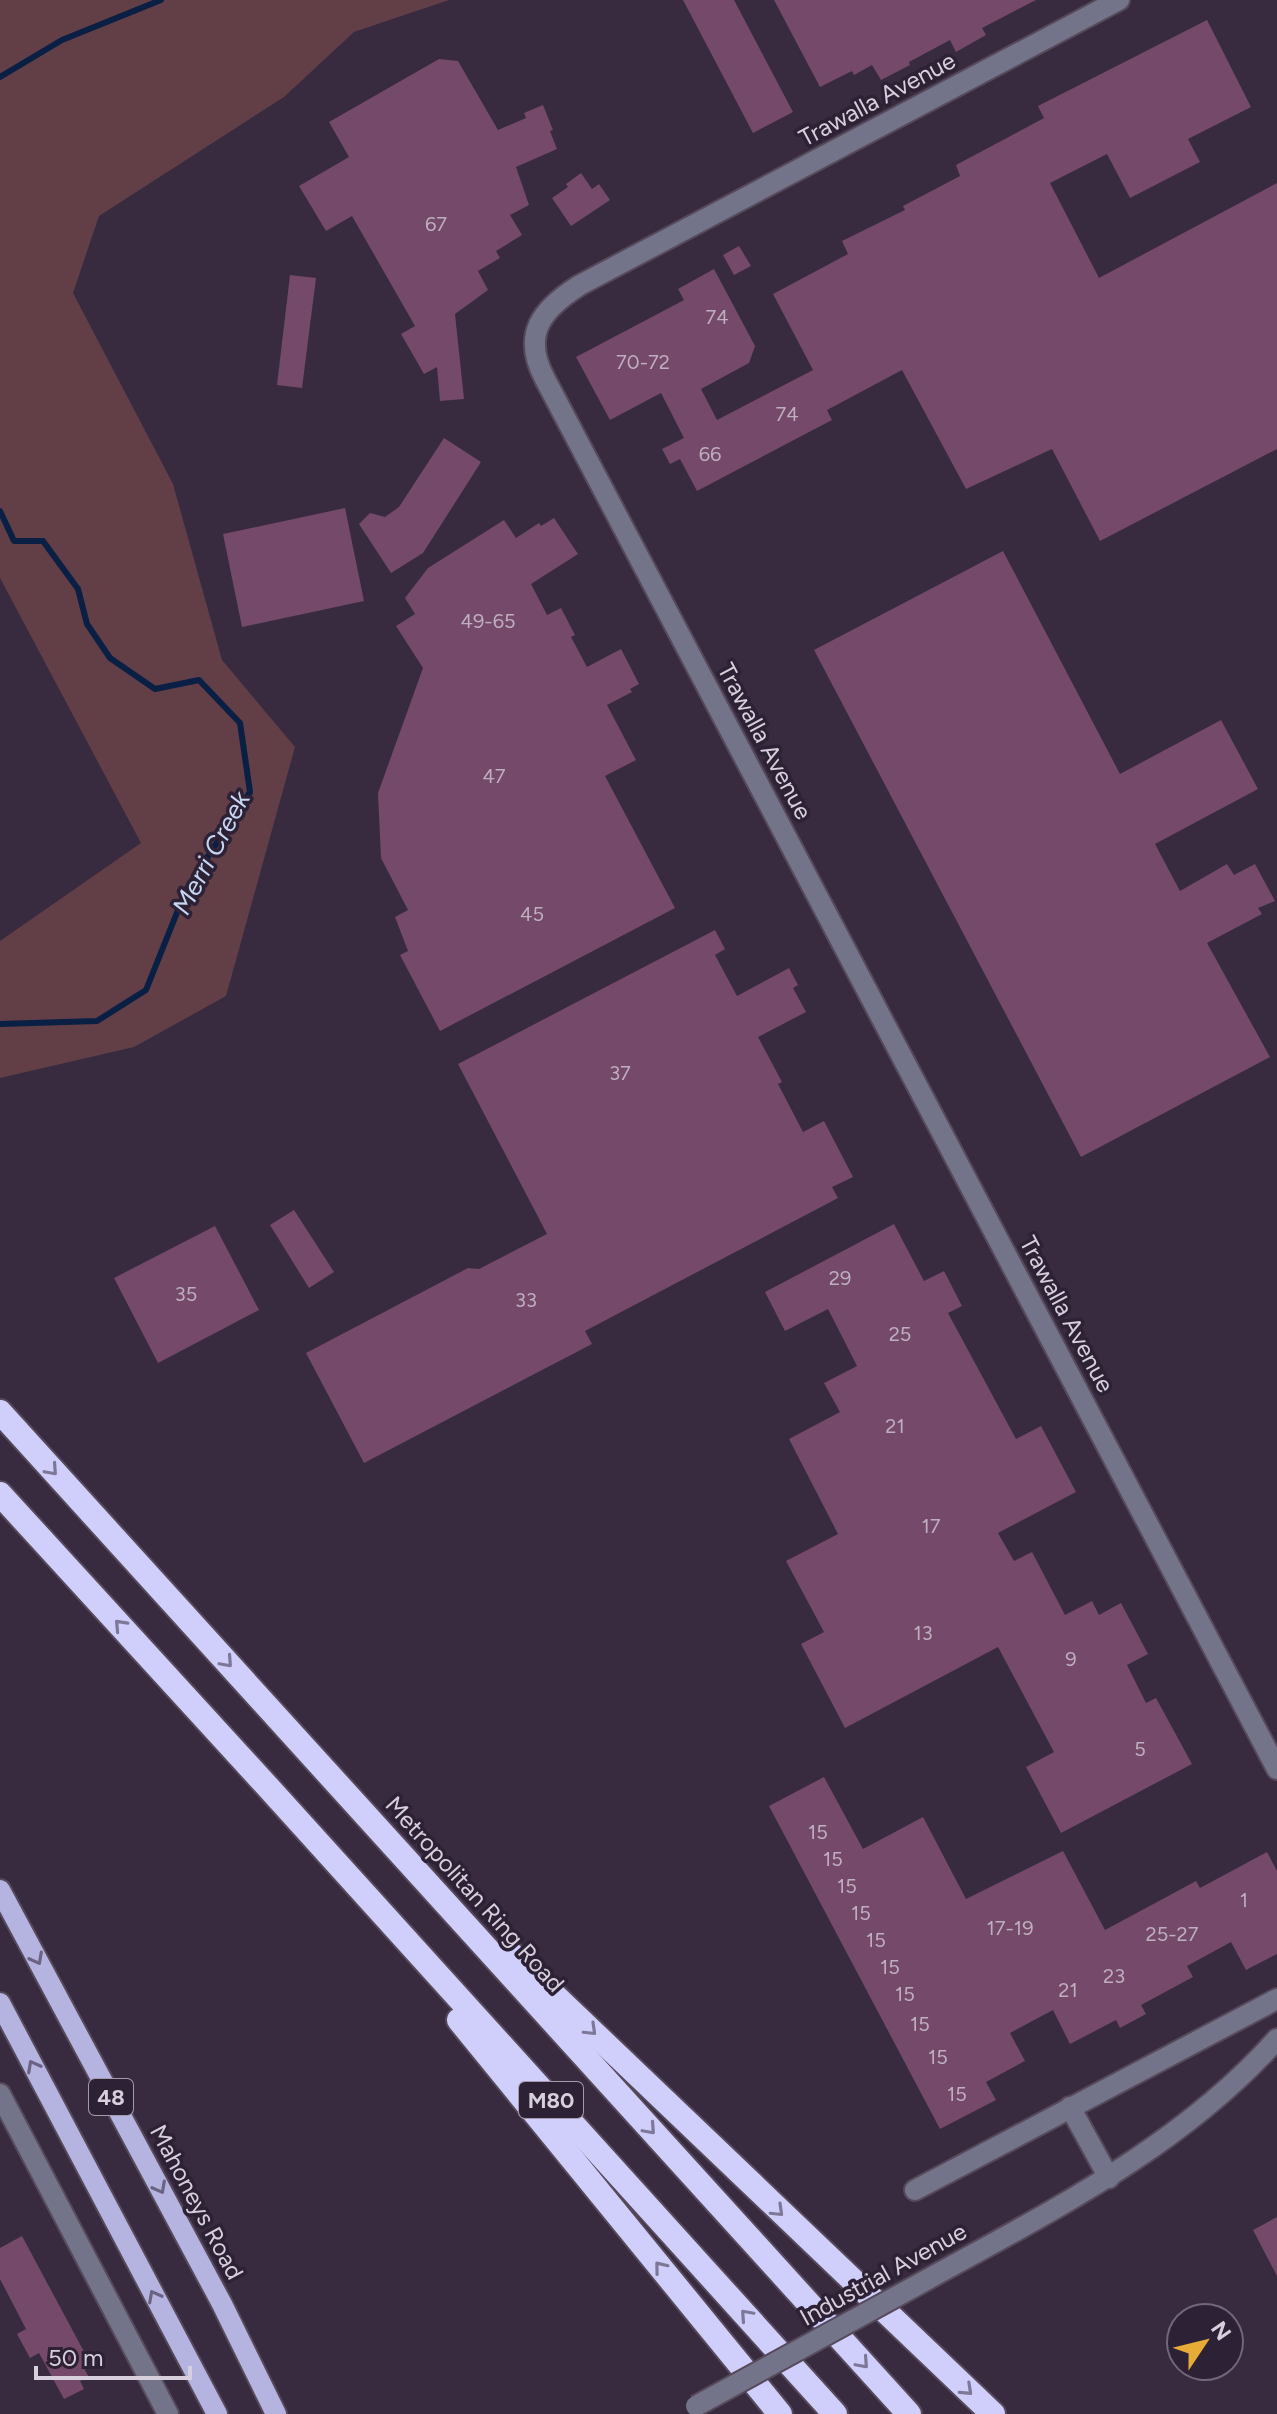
<svg xmlns="http://www.w3.org/2000/svg" width="1277" height="2414" font-family="Figtree,sans-serif">
  <rect width="100%" height="100%" fill="#382b3f"/>
  <path fill="#623e47" d="M0,0h449l-95,32 -70,65 -185,119 -26,77 100,191 49,176 73,87 -69,249 -92,51 -134,31v-137l141,-98 -141,-265z"/>
  <g fill="none" stroke-linecap="round" stroke-linejoin="round">
    <g stroke="#0a1f44" stroke-width="6">
      <path d="M0,77l62,-37 99,-40"/>
      <path d="M0,511l14,30h29l35,48 9,35 23,34 45,31 44,-9 41,43 10,69 -64,98 -40,100 -49,31 -97,3"/>
    </g>
  </g>
  <g fill="#754969">
    <path d="M683,0h51l59,112 -40,21z"/>
    <path d="M774,0h262l-54,28 4,7 -30,17 -6,-12 -41,22 1,3 -29,15 -9,-15 -18,10 -2,-4 -32,16z"/>
    <path d="M1207,20l44,87 -63,32 12,23 -70,36 -23,-44 -57,29 49,95 178,-95v266l-177,92 -48,-92 -86,40 -64,-119 -75,40 5,10 -135,71 -17,-32 -10,5 -8,-15 22,-11 -23,-45 -51,27 -34,-63 108,-57 -6,-11 36,-20 41,77 -6,17 -48,26 16,31 96,-50 -40,-76 75,-40 -6,-13 63,-31 -2,-4 57,-30 -4,-11 88,-47 -6,-12z"/>
    <path d="M439,59l19,2 40,69 28,-12 -2,-5 19,-8 10,25 -3,1 7,18 -41,18 13,38 -19,10 12,20 -26,16 4,7 -22,13 10,19 -33,24 9,85 -24,2 -3,-34 -13,7 -23,-40 14,-8 -63,-110 -26,15 -27,-45 50,-29 -20,-35z"/>
    <path d="M581,173l11,16 7,-5 11,16 -39,26 -19,-28 16,-11 -2,-3z"/>
    <path d="M739,246l12,20 -17,9 -11,-20z"/>
    <path d="M290,275l26,3 -14,110 -25,-3z"/>
    <path d="M444,438l37,24 -58,91 -32,20 -32,-49 11,-11 15,4 14,-10z"/>
    <path d="M345,508l19,93 -122,26 -19,-93z"/>
    <path d="M554,518l24,36 -47,30 16,31 14,-7 14,27 -4,2 16,30 34,-18 18,35 -9,5 2,3 -25,13 29,55 -31,16 70,132 -235,123 -40,-76 8,-4 -13,-34 13,-7 -27,-52 -3,-65 45,-125 -27,-42 19,-12 -10,-16 23,-30 76,-48 12,18 23,-15 2,3z"/>
    <path d="M1003,551l117,223 101,-54 37,69 -103,55 25,47 47,-27 7,11 21,-11 20,37 -17,7 4,6 -55,29 63,114 -189,100 -267,-507z"/>
    <path d="M715,930l10,19 -10,6 22,41 52,-28 9,17 -5,3 13,24 -48,25 24,45 -4,2 25,48 21,-11 29,56 -21,10 6,11 -253,133 7,13 -228,119 -58,-110 162,-85 11,1 68,-35 -89,-170z"/>
    <path d="M294,1210l40,62 -25,16 -39,-63z"/>
    <path d="M894,1224l30,57 20,-10 18,35 -14,7 68,126 25,-13 35,66 -78,41 16,28 18,-9 33,63 27,-14 7,14 22,-12 27,51 -21,11 19,38 10,-5 36,66 -131,69 -35,-66 28,-15 -56,-105 -153,81 -44,-84 23,-12 -38,-71 52,-27 -49,-95 51,-27 -16,-29 33,-17 -29,-57 -43,22 -20,-39z"/>
    <path d="M215,1226l44,84 -101,53 -44,-85z"/>
    <path d="M824,1777l39,72 60,-32 43,82 97,-48 42,79 91,-49 4,7 67,-36 10,19v83l-31,16 -15,-28 -44,24 6,11 -52,28 5,9 -26,14 -4,-8 -46,24 -17,-34 -43,23 15,28 -39,21 10,18 -56,29 -171,-323z"/>
    <path d="M1277,2217v59l-24,-46z"/>
    <path d="M22,2236l67,125 -7,4 7,12 -9,4 4,8 -20,10 -25,-46 -9,5 -13,-24 9,-5 -26,-50v-31z"/>
  </g>
  <g fill="none" stroke-linecap="round" stroke-linejoin="round">
    <g stroke="#55495b" stroke-width="24">
      <g id="minor">
        <path d="M1119,0l-539,285c-38,24 -59,49 -35,94l732,1390"/>
        <path d="M0,2094l168,320"/>
        <path d="M1070,2107l39,71"/>
        <path d="M915,2190l362,-191"/>
        <path d="M921,2283c126,-70 259,-135 356,-244"/>
      </g>
    </g>
    <g stroke="#55495b" stroke-width="24">
      <g id="major">
        <path d="M0,1890l222,414 54,110"/>
        <path d="M0,2003l217,411"/>
      </g>
    </g>
    <g stroke="#55495b" stroke-width="28">
      <g id="highway">
        <path d="M0,1412l909,1002"/>
        <path d="M0,1494l267,292 568,628"/>
        <path d="M510,1953l483,461"/>
        <path d="M459,2020l321,394"/>
      </g>
    </g>
    <use href="#minor" stroke="#737389" stroke-width="20"/>
    <use href="#major" stroke="#b5b4e1" stroke-width="20"/>
    <use href="#highway" stroke="#d0cffb" stroke-width="24"/>
    <g stroke="#55495b" stroke-width="24" stroke-linecap="butt">
      <path id="minor-bridge" d="M696,2406l225,-123"/>
    </g>
    <use href="#minor-bridge" stroke="#737389" stroke-width="20"/>
  </g>
  <defs><path id="oneway-chevron" d="M-2-3.5L2.5 0L-2 3.5" fill="none" stroke-width="1.6" stroke-linecap="round" stroke-linejoin="round" transform="scale(2)"/></defs>
  <g stroke="#7e7898">
    <use href="#oneway-chevron" transform="translate(52 1470) rotate(48)"/>
    <use href="#oneway-chevron" transform="translate(120 1625) rotate(-133)"/>
    <use href="#oneway-chevron" transform="translate(227 1662) rotate(48)"/>
    <use href="#oneway-chevron" transform="translate(591 2030) rotate(44)"/>
    <use href="#oneway-chevron" transform="translate(650 2129) rotate(48)"/>
    <use href="#oneway-chevron" transform="translate(778 2211) rotate(44)"/>
    <use href="#oneway-chevron" transform="translate(660 2267) rotate(-129)"/>
    <use href="#oneway-chevron" transform="translate(746 2315) rotate(-132)"/>
    <use href="#oneway-chevron" transform="translate(863 2363) rotate(48)"/>
    <use href="#oneway-chevron" transform="translate(967 2390) rotate(43)"/>
  </g>
  <g stroke="#6a6382">
    <use href="#oneway-chevron" transform="translate(37 1959) rotate(62)"/>
    <use href="#oneway-chevron" transform="translate(33 2066) rotate(-118)"/>
    <use href="#oneway-chevron" transform="translate(160 2188) rotate(62)"/>
    <use href="#oneway-chevron" transform="translate(154 2296) rotate(-118)"/>
  </g>
  <g text-anchor="middle" dominant-baseline="central" stroke-width="7" stroke-linejoin="round" paint-order="stroke">
    <g font-size="20" fill="#beaebf">
      <text x="436" y="224">67</text>
      <text x="717" y="317">74</text>
      <text x="643" y="362">70-72</text>
      <text x="787" y="414">74</text>
      <text x="710" y="454">66</text>
      <text x="488" y="621">49-65</text>
      <text x="494" y="776">47</text>
      <text x="532" y="914">45</text>
      <text x="620" y="1073">37</text>
      <text x="840" y="1278">29</text>
      <text x="186" y="1294">35</text>
      <text x="526" y="1300">33</text>
      <text x="900" y="1334">25</text>
      <text x="895" y="1426">21</text>
      <text x="931" y="1526">17</text>
      <text x="923" y="1633">13</text>
      <text x="1071" y="1659">9</text>
      <text x="1140" y="1749">5</text>
      <text x="818" y="1832">15</text>
      <text x="833" y="1859">15</text>
      <text x="847" y="1886">15</text>
      <text x="1244" y="1900">1</text>
      <text x="861" y="1913">15</text>
      <text x="1010" y="1928">17-19</text>
      <text x="1172" y="1934">25-27</text>
      <text x="876" y="1940">15</text>
      <text x="890" y="1967">15</text>
      <text x="1114" y="1976">23</text>
      <text x="1068" y="1990">21</text>
      <text x="905" y="1994">15</text>
      <text x="920" y="2024">15</text>
      <text x="938" y="2057">15</text>
      <text x="957" y="2094">15</text>
    </g>
    <g fill="#2d2135" stroke="#a49baa" stroke-width="2">
      <rect x="89" y="2079" width="44" height="36" rx="6"/>
      <rect x="519" y="2082" width="64" height="36" rx="6"/>
    </g>
    <g font-size="22" font-weight="bold" fill="#d7cfdc">
      <text x="111" y="2097">48</text>
      <text x="551" y="2100">M80</text>
    </g>
    <g font-size="24" fill="#d7cfdc" stroke="#2d2135">
      <text transform="translate(877 99) rotate(-28)">Trawalla Avenue</text>
      <text transform="translate(765 741) rotate(62)">Trawalla Avenue</text>
      <text transform="translate(1067 1314) rotate(62)">Trawalla Avenue</text>
      <text transform="translate(475 1894) rotate(48)">Metropolitan Ring Road</text>
      <text transform="translate(197 2202) rotate(62)">Mahoneys Road</text>
      <text transform="translate(883 2274) rotate(-29)">Industrial Avenue</text>
    </g>
    <g font-size="26" font-style="italic" fill="#c6d7f2" stroke="#2d2135">
      <text transform="translate(211 853) rotate(-62)">Merri Creek</text>
    </g>
  </g>
  <g transform="translate(1205 2342) rotate(55)"><circle r="38" fill="#2d2135" stroke="#716778" stroke-width="2"/>
  <path d="M0-6L14 30L0 20L-14 30Z" fill="#e6ac36"/>
  <text y="-12" font-size="22" font-weight="bold" text-anchor="middle" fill="#d7cfdc">N</text>
  </g>
  <path d="M36 2366v12h154v-12" fill="none" stroke="#d7cfdc" stroke-width="4"/>
  <text x="48" y="2366" font-size="24" fill="#d7cfdc" stroke="#2d2135" stroke-width="6" paint-order="stroke">50 m</text>
</svg>
